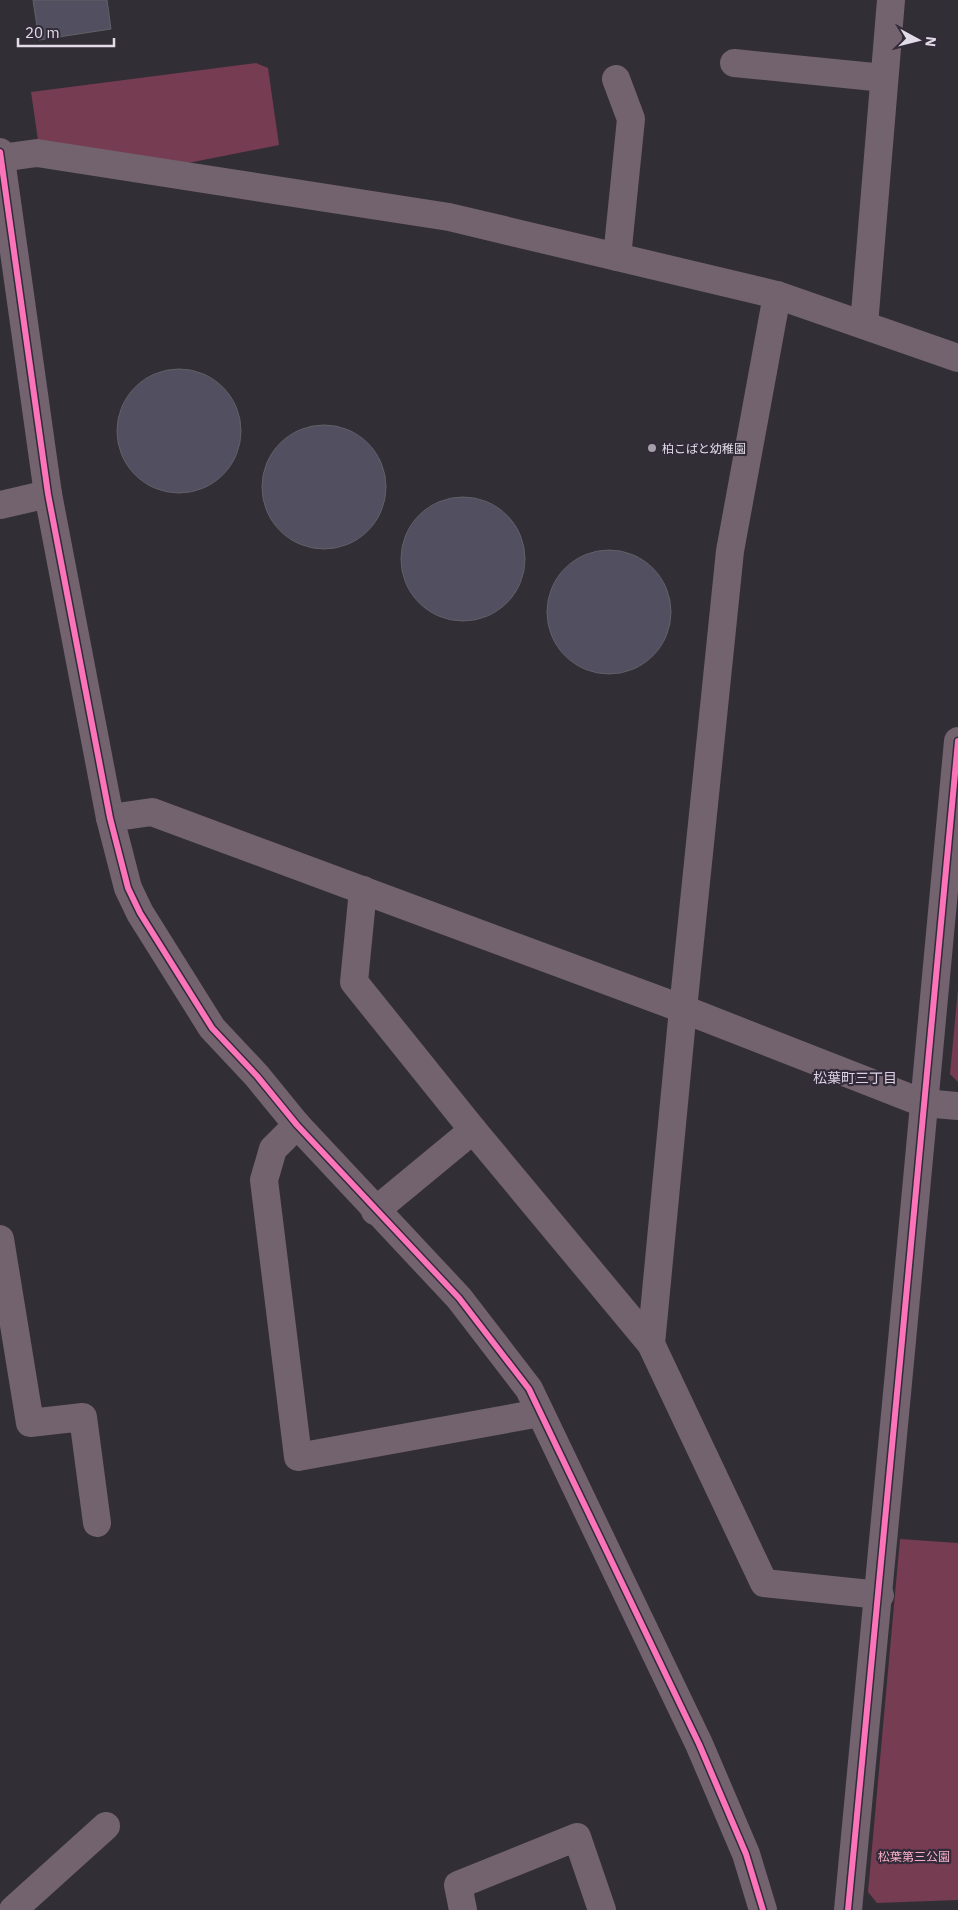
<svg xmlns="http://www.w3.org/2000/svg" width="958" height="1910" font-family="'IBM Plex Sans','Noto Sans JP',sans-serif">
  <rect width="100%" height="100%" fill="#322e36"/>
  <g fill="#753c52">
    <path d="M256,63l12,5 11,77 -96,19 -144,-17 -8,-55z"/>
    <path d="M958,989v93l-8,-8z"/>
    <path d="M900,1539l58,4v357l-81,3 -9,-11z"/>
  </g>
  <g fill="#524f61" stroke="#626067">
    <path d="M33,0h74l4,29 -72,11z"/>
    <circle cx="179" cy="431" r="62"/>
    <circle cx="324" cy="487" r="62"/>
    <circle cx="463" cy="559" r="62"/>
    <circle cx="609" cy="612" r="62"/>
  </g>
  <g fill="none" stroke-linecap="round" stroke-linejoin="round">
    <g stroke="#72636f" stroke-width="28">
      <path d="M734,63l150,15"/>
      <path d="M616,79l15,40 -14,138"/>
      <path d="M0,152l48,342 62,324 18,70 12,25 72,115 45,48 40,49 162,173 70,91 170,355 47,110 17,56"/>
      <path d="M1,158l36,-5 412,64 328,78 181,63"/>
      <path d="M864,325l27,-325"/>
      <path d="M0,505l48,-11"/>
      <path d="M110,818l42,-6 531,197 240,94 35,3"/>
      <path d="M363,890l-9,92 119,148 178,214 113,239 116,12"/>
      <path d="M297,1125l-24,24 -9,31 34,277 242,-44"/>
      <path d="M375,1211l98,-81"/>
      <path d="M0,1239l30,184 53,-6 14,106"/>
      <path d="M651,1344l32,-335 47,-458 47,-256"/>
      <path d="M13,1910l93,-84"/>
      <path d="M463,1910l-5,-25 119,-48 25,73"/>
      <path d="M848,1910c39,-389 72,-780 110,-1169"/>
    </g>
    <g stroke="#332b39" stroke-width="9">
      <g id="cycleway">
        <path d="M0,152l48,342 62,324 18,70 12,25 72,115 45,48 40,49 162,173 70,91 170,355 47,110 17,56"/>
        <path d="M848,1910c39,-389 72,-780 110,-1169"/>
      </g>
    </g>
    <use href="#cycleway" stroke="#fb73b8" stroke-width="6"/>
  </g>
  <circle fill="#a49fa8" stroke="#332b39" stroke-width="2" cx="652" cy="448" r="5"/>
  <g text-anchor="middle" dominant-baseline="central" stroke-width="4.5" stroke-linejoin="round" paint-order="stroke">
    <g font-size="12" fill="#e1dce6" stroke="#332b39" text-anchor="start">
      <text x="662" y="448">柏こばと幼稚園</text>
    </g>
    <g font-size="12" fill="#f8afc6" stroke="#332b39">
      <text x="914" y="1856">松葉第三公園</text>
    </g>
    <g font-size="14" fill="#dcd2e5" stroke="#332b39">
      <text x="855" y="1078">松葉町三丁目</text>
    </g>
  </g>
  <g transform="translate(918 40) rotate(97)" stroke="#332b39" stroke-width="4" paint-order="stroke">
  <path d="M0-4L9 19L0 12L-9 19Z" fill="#e1dce6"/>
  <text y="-8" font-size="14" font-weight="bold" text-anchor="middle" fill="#e1dce6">N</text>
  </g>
  <path d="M18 38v8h96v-8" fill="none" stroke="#e1dce6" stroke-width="2.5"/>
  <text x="25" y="38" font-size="15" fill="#e1dce6" stroke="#332b39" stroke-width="4" paint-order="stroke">20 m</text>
</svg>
